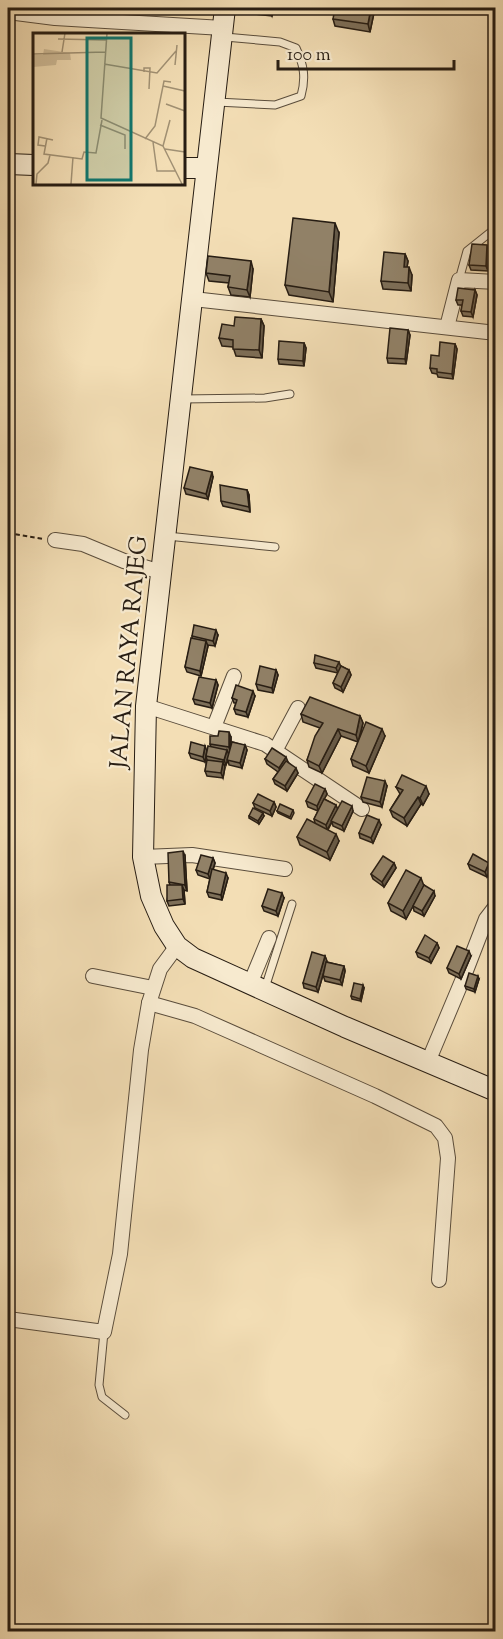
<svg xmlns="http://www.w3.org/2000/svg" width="503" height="1639" font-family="'Sorts Mill Goudy',serif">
  <rect width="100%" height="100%" fill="#f3deb5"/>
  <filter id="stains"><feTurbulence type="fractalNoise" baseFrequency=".00333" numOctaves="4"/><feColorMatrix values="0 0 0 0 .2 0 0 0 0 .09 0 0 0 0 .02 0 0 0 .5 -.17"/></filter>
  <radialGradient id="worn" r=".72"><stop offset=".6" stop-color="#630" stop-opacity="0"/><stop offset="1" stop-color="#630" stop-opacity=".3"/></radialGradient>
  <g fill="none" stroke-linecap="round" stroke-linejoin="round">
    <g stroke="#5a4d3c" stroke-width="9">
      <g id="lane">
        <path d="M217,102l58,3 26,-9c5,-18 3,-31 -5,-48l-16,-6 -55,-5"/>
        <path d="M459,280l8,-29 25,-20"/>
        <path d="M182,399l83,-1 25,-4"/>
        <path d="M167,536l108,11"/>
        <path d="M265,988l27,-84"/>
        <path d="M104,1332l-5,53 3,12 23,18"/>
      </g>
    </g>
    <g stroke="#5a4d3c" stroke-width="16">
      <g id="street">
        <path d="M8,12l47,6 168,10"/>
        <path d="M193,299l303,34"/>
        <path d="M447,327l12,-47 37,2"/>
        <path d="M55,540l28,4 41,17 37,11"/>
        <path d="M146,706l119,38 97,65"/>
        <path d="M214,727l20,-51"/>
        <path d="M275,751l23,-43"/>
        <path d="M143,857l49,-2 93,14"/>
        <path d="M93,976l60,12"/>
        <path d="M250,984l19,-46"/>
        <path d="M149,1003l46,13 180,80 61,30 9,12 3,20 -9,122"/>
        <path d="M428,1062l34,-81 24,-62 10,-13"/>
        <path d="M8,1319l96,13 16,-78 21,-204 8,-47 11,-34 17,-23"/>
      </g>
    </g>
    <g stroke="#271d13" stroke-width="22">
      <g id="secondary">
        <path d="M225,8l-79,698 -3,151 8,39 13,30 13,20 16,12 152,69 151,64"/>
        <path d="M8,164l26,1"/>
        <path d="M183,168h23"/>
      </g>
    </g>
    <path stroke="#271d13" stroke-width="2" stroke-dasharray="4.5 3" stroke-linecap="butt" d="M8,533l35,6"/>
    <use href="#lane" stroke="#f7eacf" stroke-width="7"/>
    <use href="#street" stroke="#f7eacf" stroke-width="14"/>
    <use href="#secondary" stroke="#f7eacf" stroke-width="20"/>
  </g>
  <g fill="#7d6f59" stroke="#271d13" stroke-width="1.5">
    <path d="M158,8h13v3l-12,-1z"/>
    <path d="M182,8v6l-10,-1 -1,-2z"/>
    <path d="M253,8h21l-2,8 -18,-2z"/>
    <path d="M375,8l-5,24 -35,-6 -2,-7z"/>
    <path d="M339,233l-6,69 -44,-7 -4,-10z"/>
    <path d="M495,248v12h-3l-2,-5z"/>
    <path d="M489,250l-1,21 -17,-1 -2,-5z"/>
    <path d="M405,254l3,7 -1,6 5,8 -1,16 -28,-2 -2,-8z"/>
    <path d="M253,269l-3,28 -19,-2 -3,-8 1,-4 -20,-2 -3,-8z"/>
    <path d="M475,290l2,5 -4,22 -10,-1 -2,-5 1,-6h-4l-2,-5z"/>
    <path d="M261,319l3,7 -2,32 -26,-2 -3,-9 -11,-1 -3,-8 15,-12z"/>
    <path d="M408,330l2,5 -4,29 -18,-1 -1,-5z"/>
    <path d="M304,343l2,5 -2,18 -25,-2 -1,-5z"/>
    <path d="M455,344l2,5 -4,30 -15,-2 -1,-3 -5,-1 -2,-5 9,-12z"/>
    <path d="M213,477l-5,22 -22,-5 -2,-6z"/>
    <path d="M247,490l2,5 1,17 -27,-6 -2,-5z"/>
    <path d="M218,635l-3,11 -8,-1 1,1 -7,30 -14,-4 -2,-5 7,-29v-2z"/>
    <path d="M314,663l27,3 8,4 2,5 -8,17 -8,-4 -2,-5 5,-10 -22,-5z"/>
    <path d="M276,670l2,5 -5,18 -15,-3 -2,-6z"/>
    <path d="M216,680l2,5 -6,23 -17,-4 -2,-5z"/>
    <path d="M255,696l-7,21 -12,-3 -2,-5 2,-6h-2l-2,-5z"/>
    <path d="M301,714l59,2 3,7 -3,14 25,-1 -16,37 -16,-7 -2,-7 7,-17 -17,-6 -19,37 -13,-6 -2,-7 13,-32 -17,-6z"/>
    <path d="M231,737v9l14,-1 2,5 -5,18 -13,-3 -1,-5 -2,5h-2l1,2 -2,11 -16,-2 -2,-5 2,-11 -1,-4 5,-9 -1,-3z"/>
    <path d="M205,746v16l-14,-4 -2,-5z"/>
    <path d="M265,759l23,3 10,11 -11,18 -12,-7 -2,-5 5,-7 -11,-8z"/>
    <path d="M495,759v31h-2l-3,-8z"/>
    <path d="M387,786l-5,21 -19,-5 -2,-5z"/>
    <path d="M396,787l33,7 -6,11 -2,-1 -14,22 -14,-9 -3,-7 10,-16z"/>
    <path d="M325,789l2,5 -3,5 12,6 1,4 16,2 -9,20 -11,-5 -1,-4 -4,8 11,11 -9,19 -30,-15 -3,-8 18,-14 -1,-4 4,-8 -10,-4 -2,-6z"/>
    <path d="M274,802l2,5 -4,9 -17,-8 -2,-5z"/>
    <path d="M293,810l1,3 -3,6 -13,-6 -1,-2z"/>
    <path d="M249,816h15l-5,8 -10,-6z"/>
    <path d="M381,825l-8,18 -13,-5 -1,-5z"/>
    <path d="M185,856l2,35 -3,-1 1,14 -16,2 -2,-5 3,-16 -1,-3z"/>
    <path d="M213,858l2,5 -2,7 15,8 -6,22 -13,-3 -2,-5 3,-13 -12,-4 -2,-5z"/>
    <path d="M394,863l2,5 -12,19 -11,-8 -2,-5z"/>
    <path d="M489,863l2,5 -4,9 -17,-8 -2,-5z"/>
    <path d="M424,885l11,11 -11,20 -10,-5 -1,-5 -7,13 -15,-8 -3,-8z"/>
    <path d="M284,898l-6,18 -14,-5 -2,-5z"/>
    <path d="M437,943l2,5 -8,15 -13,-6 -2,-5z"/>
    <path d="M325,956l2,6 17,4 1,5 -3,14 -17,-4 -2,-6 -5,17 -14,-4 -1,-5z"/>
    <path d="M471,956l-10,23 -12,-6 -2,-5z"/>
    <path d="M479,979l-4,13 -9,-3 -1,-3z"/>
    <path d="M364,988l-3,13 -9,-2 -1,-3z"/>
  </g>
  <g fill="#665a48" stroke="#271d13" stroke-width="1.5">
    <path d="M271,8h3l-2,8 -2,-5z"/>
    <path d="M371,8h4l-5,24 -2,-8z"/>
    <path d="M335,223l4,10 -6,69 -4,-10z"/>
    <path d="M487,245l2,5 -1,21 -2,-5z"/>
    <path d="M405,254l3,7 -2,13 -2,-7z"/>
    <path d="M251,261l2,8 -3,28 -3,-7z"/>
    <path d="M409,267l3,8 -1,16 -3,-8z"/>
    <path d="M475,290l2,5 -4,22 -2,-5z"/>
    <path d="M261,319l3,7 -2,32 -3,-8z"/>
    <path d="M408,330l2,5 -4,29 -1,-5z"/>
    <path d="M304,343l2,5 -2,18 -1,-5z"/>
    <path d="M455,344l2,5 -4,30 -1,-5z"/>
    <path d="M212,472l1,5 -5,22 -2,-5z"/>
    <path d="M247,490l2,5 1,17 -1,-5z"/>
    <path d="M216,630l2,5 -3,11 -2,-5z"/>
    <path d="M206,641l2,5 -7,30 -1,-5z"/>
    <path d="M339,662l2,5 -3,6 -2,-5z"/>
    <path d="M276,670l2,5 -5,18 -1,-5z"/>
    <path d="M349,670l2,5 -8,17 -2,-5z"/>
    <path d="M216,680l2,5 -6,23 -2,-5z"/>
    <path d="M253,691l2,5 -7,21 -2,-5z"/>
    <path d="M360,716l3,7 -5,19 -2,-7z"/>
    <path d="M338,729l3,7 -19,37 -3,-7z"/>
    <path d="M382,729l3,7 -16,37 -3,-7z"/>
    <path d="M229,732l2,5 -1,15 -1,-5z"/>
    <path d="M245,745l2,5 -5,18 -2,-5z"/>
    <path d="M205,746l2,5 -2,11 -2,-5z"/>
    <path d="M227,750l2,5 -3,10 -2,-5z"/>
    <path d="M286,757l2,5 -8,11 -1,-5z"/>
    <path d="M223,762l2,5 -2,11 -2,-5z"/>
    <path d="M296,768l2,5 -11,18 -2,-5z"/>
    <path d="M385,781l2,5 -5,21 -2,-5z"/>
    <path d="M426,786l3,8 -6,11 -3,-7z"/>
    <path d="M325,789l2,5 -9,17 -1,-5z"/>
    <path d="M418,797l3,7 -14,22 -3,-8z"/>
    <path d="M274,802l2,5 -4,9 -2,-5z"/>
    <path d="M336,805l2,5 -11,20 -1,-5z"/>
    <path d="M352,806l1,5 -9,20 -2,-5z"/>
    <path d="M263,813l1,3 -5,8 -1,-3z"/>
    <path d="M379,820l2,5 -8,18 -2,-5z"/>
    <path d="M336,834l3,7 -9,19 -3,-8z"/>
    <path d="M183,851l2,5 2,35 -2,-6z"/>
    <path d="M213,858l2,5 -5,16 -2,-5z"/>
    <path d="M394,863l2,5 -12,19 -2,-5z"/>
    <path d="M489,863l2,5 -4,9 -2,-5z"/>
    <path d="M226,873l2,5 -6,22 -1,-5z"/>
    <path d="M421,878l3,8 -18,33 -3,-8z"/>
    <path d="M182,885l2,5 1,14 -2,-5z"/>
    <path d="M434,891l1,5 -11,20 -2,-5z"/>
    <path d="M282,893l2,5 -6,18 -2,-5z"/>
    <path d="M437,943l2,5 -8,15 -2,-5z"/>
    <path d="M469,951l2,5 -10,23 -2,-5z"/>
    <path d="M325,956l2,5 -9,31 -2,-5z"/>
    <path d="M344,966l1,5 -3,14 -2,-5z"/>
    <path d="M478,976l1,3 -4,13 -1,-3z"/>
    <path d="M363,985l1,3 -3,13 -1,-2z"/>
  </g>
  <g fill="#918167" stroke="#271d13" stroke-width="1.5">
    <path d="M172,8h9v3h-10z"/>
    <path d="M253,8h18l-1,3z"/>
    <path d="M335,8h36l-3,16 -35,-5z"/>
    <path d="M293,218l42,5 -6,69 -44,-7z"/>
    <path d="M472,244l15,1 -1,21 -17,-1z"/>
    <path d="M490,247l5,1v7h-5z"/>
    <path d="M384,252l21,2 -1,13h5l-1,16 -27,-2z"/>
    <path d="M208,256l43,5 -4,29 -19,-3 2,-11 -24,-3z"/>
    <path d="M458,288l17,2 -4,22 -10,-1 2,-11h-7z"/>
    <path d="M235,317l26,2 -2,31 -26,-1v-9l-14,-2 3,-14 12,2z"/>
    <path d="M390,328l18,2 -3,29 -18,-1z"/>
    <path d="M279,341l25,2 -1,18 -25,-2z"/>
    <path d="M440,342l15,2 -3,30 -15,-2v-3l-7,-1 1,-13 8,1z"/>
    <path d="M190,467l22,5 -6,22 -22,-6z"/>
    <path d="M220,485l27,5 2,17 -28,-6z"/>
    <path d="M194,625l22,5 -3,11 -21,-5z"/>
    <path d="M191,638l15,3 -6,30 -15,-4z"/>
    <path d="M315,655l24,7 -3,6 -22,-5z"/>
    <path d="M260,666l16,4 -4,18 -16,-4z"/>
    <path d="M341,666l8,4 -8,17 -8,-4z"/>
    <path d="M199,677l17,3 -6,23 -17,-4z"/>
    <path d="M236,685l17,6 -7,21 -12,-3 3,-9 -5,-2z"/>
    <path d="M310,697l50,19 -4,19 -18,-6 -19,37 -12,-6 8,-24 8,-13 -22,-9z"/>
    <path d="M366,722l16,7 -16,37 -15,-7z"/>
    <path d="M219,731l10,1v15l-19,-3v-8h8z"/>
    <path d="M191,742l14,4 -2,11 -14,-4z"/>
    <path d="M232,742l13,3 -5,18 -13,-3z"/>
    <path d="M208,746l19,4 -3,10 -18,-4z"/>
    <path d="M272,748l14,9 -7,11 -14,-9z"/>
    <path d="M494,759h1v24l-5,-1z"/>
    <path d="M207,760l16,2 -2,11 -16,-2z"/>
    <path d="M286,761l10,7 -11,18 -12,-7z"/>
    <path d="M402,775l24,11 -6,12 -2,-1 -14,21 -14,-8 13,-20 -7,-3z"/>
    <path d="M367,777l18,4 -5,21 -19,-5z"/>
    <path d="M315,784l10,5 -8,17 -11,-5z"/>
    <path d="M258,794l16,8 -4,9 -17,-8z"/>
    <path d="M324,799l12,6 -10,20 -12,-6z"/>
    <path d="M342,801l10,5 -10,20 -11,-5z"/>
    <path d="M280,804l13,6 -3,7 -13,-6z"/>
    <path d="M253,808l10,5 -5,8 -9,-5z"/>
    <path d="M367,815l12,5 -8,18 -12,-5z"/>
    <path d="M307,819l29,15 -9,18 -30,-15z"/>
    <path d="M183,851l2,34 -16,-3 -1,-29z"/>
    <path d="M473,854l16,9 -4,9 -17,-8z"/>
    <path d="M201,855l12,3 -5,16 -12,-4z"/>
    <path d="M383,856l11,7 -12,19 -11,-8z"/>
    <path d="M212,869l14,4 -5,22 -14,-3z"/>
    <path d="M406,870l15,8 -18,33 -15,-8z"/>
    <path d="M167,885h15l1,14 -16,2z"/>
    <path d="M424,885l10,6 -12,20 -9,-5z"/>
    <path d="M268,889l14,4 -6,18 -14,-5z"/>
    <path d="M425,935l12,8 -8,15 -13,-6z"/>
    <path d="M457,946l12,5 -10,23 -12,-6z"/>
    <path d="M312,952l13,4 -9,31 -13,-4z"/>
    <path d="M326,962l18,4 -4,14 -17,-4z"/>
    <path d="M469,973l9,3 -4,13 -9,-3z"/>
    <path d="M354,983l9,2 -3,14 -9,-3z"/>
  </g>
  <g text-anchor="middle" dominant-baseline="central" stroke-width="4.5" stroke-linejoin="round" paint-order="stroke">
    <g font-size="24" fill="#271d13" stroke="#f7eacf">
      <text transform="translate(130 652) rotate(-85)">JALAN RAYA RAJEG</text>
    </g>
  </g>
  <g transform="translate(33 33)">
    <rect width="152" height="152" fill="#f3deb5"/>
    <path d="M11,16l26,4 1,7h-14l-1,5 -23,2v-12h10z" fill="#d0bd99"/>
    <path fill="none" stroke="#a19174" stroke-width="1.5" d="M74,0l-6,85 62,28 19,38M25,6l48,1M29,19l3,-19M0,21l72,-2M71,31l53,9 19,-22M142,32l2,-20M111,39v-4h6l-1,21M130,53l22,5M133,71l19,7M67,92l25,10v14M14,105l-3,16 38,5 2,-7 12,1 6,-33M112,106l10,-13 9,-45 7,1M120,109l4,29h19M12,113l-7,-1 1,-8 14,3M130,113l7,-26M132,116l20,3M3,151l1,-10 11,-11 2,-8M38,151l2,-27"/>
    <path fill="#0f766e" fill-opacity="0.15" stroke="#0f766e" stroke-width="3" d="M54,5h44v142h-44z"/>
    <rect width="152" height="152" fill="none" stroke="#271d13" stroke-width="3"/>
  </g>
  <rect width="503" height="1639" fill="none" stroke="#f3deb5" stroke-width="30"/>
  <rect x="9" y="9" width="485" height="1621" fill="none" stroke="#271d13" stroke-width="3"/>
  <rect x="15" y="15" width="473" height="1609" fill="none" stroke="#271d13" stroke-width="1.5"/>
  <path d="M278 60v9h176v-9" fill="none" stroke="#271d13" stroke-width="3"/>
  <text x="287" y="60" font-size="18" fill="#271d13" stroke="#f7eacf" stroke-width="4.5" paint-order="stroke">100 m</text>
  <rect width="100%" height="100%" filter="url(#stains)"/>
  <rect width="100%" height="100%" fill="url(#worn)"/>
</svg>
